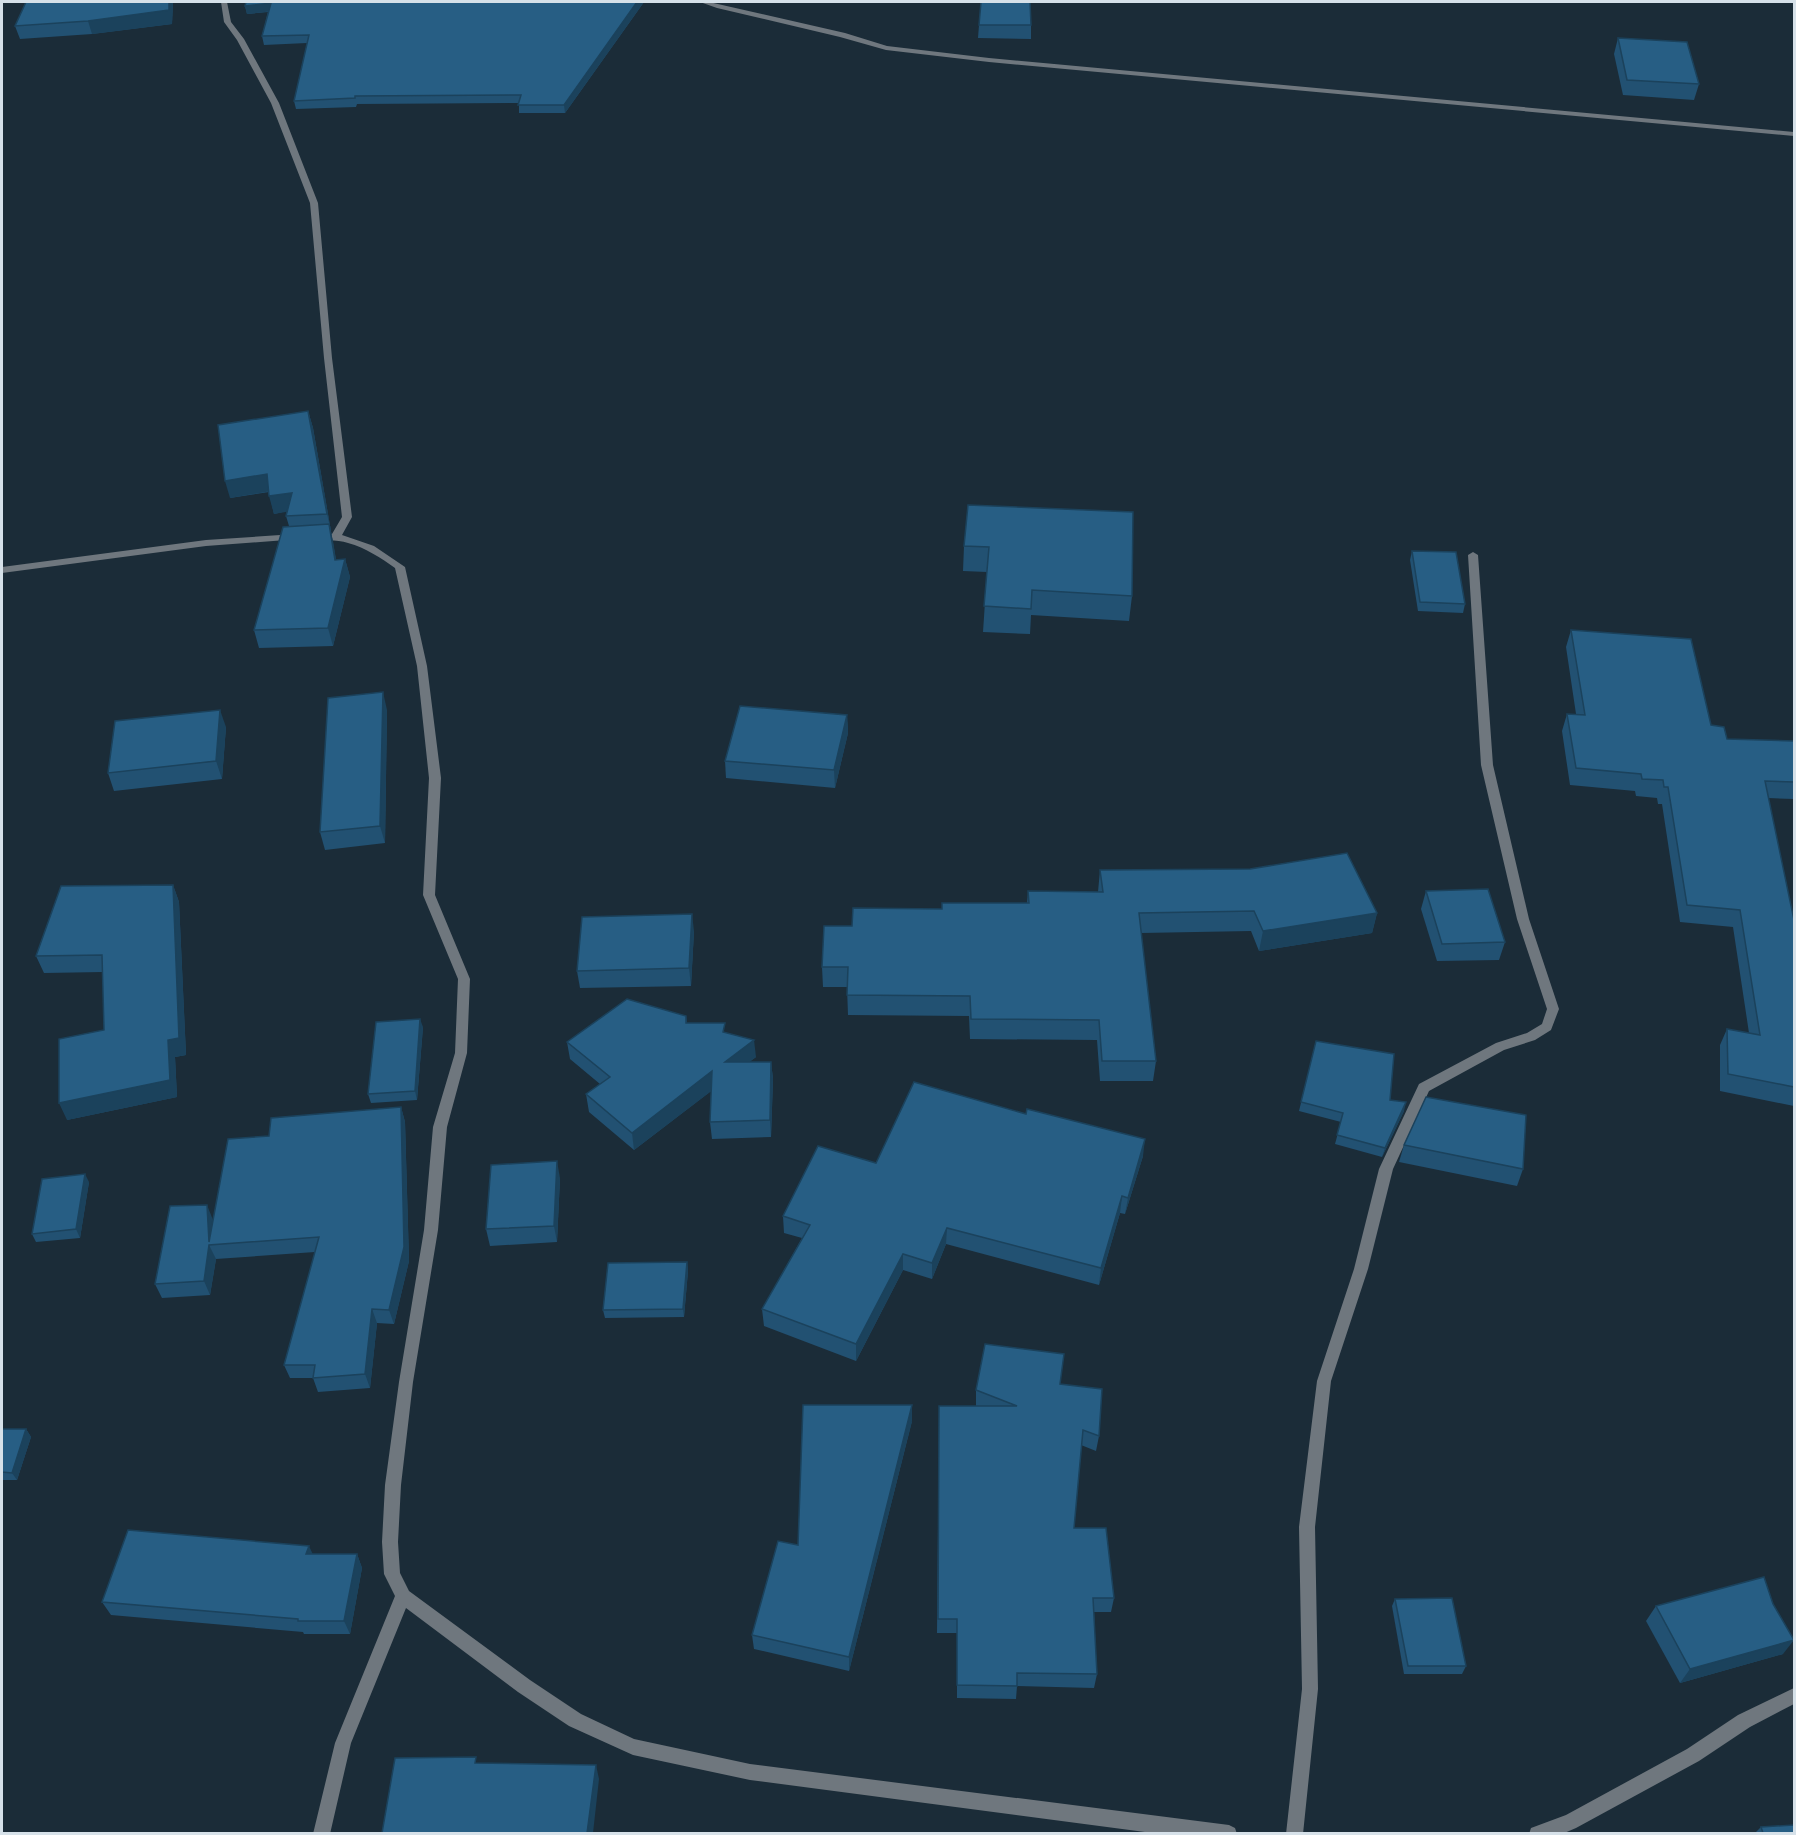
<svg xmlns="http://www.w3.org/2000/svg" width="1796" height="1835" font-family="'Archivo Narrow',sans-serif">
  <rect width="100%" height="100%" fill="#1b2c38"/>
  <g fill="none" stroke-linecap="round" stroke-linejoin="round">
    <g fill="#6f777e" fill-rule="evenodd">
      <path d="M221,2h6l4,20 13,17 35,64 39,100 14,155 20,159 -10,18 32,11 31,21 22,99 14,112 -6,117 35,84 -3,74 -20,74 -9,103 -25,152 -12,103 -3,57 2,31 9,18 121,89 51,34 53,25 116,25 479,61 6,3 2,6h-77l-410,-54 -117,-25 -64,-29 -51,-34 -112,-84 -55,135 -21,91h-17l22,-91 60,-147 -11,-22 -2,-32 3,-57 14,-103 25,-152 9,-103 22,-74 3,-74 -35,-84 6,-117 -12,-112 -22,-98c-14,-10 -29,-20 -47,-25 -11,-4 -28,-1 -37,-7l5,-3 16,1 10,-17 -18,-159 -14,-155 -39,-100 -34,-63 -13,-18z"/>
      <path d="M700,2h9l136,31 42,13 102,12 805,74v4l-805,-74 -103,-12 -46,-13 -123,-29z"/>
      <path d="M295,534l4,1v4l-93,7 -204,27v-6l204,-27z"/>
      <path d="M1473,552l5,3 15,210 36,154 30,90 -8,21 -16,10 -31,10 -75,41 -36,78 -25,100 -37,112 -16,146 3,162 -15,145h-17l16,-145 -3,-162 18,-146 37,-112 25,-100 40,-85 77,-41 31,-10 15,-9 5,-15 -30,-90 -36,-154 -13,-210z"/>
      <path d="M1794,1688v16l-44,23 -51,34 -123,67 -14,6h-33l2,-6 35,-13 121,-66 51,-34z"/>
    </g>
  </g>
  <g fill="#225172">
    <path d="M26,2h147l-1,22 -80,10 -72,5 -5,-13z"/>
    <path d="M246,2h398l-79,111h-46v-10l-162,1 -1,3 -60,2 -2,-8 13,-58 -43,2 -2,-9 6,-24 -21,2 -2,-8z"/>
    <path d="M979,25h52v14l-53,-1z"/>
    <path d="M1618,38l81,46 -5,16 -71,-5 -9,-41z"/>
    <path d="M308,411l5,17 23,132 9,-1 5,18 -17,69 -74,2 -5,-18 35,-104 -3,-10 1,-5 -13,3 -5,-22 -39,6z"/>
    <path d="M968,505l164,91 -3,25 -98,-6 -1,19 -47,-2 4,-60 -24,-1 1,-25z"/>
    <path d="M1412,551l53,53 -2,9 -45,-2 -8,-51z"/>
    <path d="M1571,630l140,95 16,14 67,4v56l-26,-1 26,122v186l-74,-15v-46l7,-16 22,4 -16,-106 -53,-5 -18,-118h-4l-1,-6 -21,-2 -1,-5 -65,-6 -8,-54 5,-17h9l-10,-67z"/>
    <path d="M387,710l-2,133 -60,7 -5,-18z"/>
    <path d="M847,715l1,18 -13,55 -109,-10 -1,-17z"/>
    <path d="M226,727l-4,52 -108,12 -6,-18z"/>
    <path d="M1100,870l277,43 -5,20 -113,18 -8,-20 -110,2 15,128 -3,20h-53l-3,-41 -127,-1 -1,-23 -121,-1 -1,-28h-24l-1,-20 30,-41 90,-17 85,-6 1,-12 70,1z"/>
    <path d="M173,885l6,17 7,153 -11,2 2,40 -110,23 37,-90 -1,-58 -59,1 -8,-17z"/>
    <path d="M1426,891l79,51 -6,18 -62,1 -16,-52z"/>
    <path d="M694,931l-3,55 -111,2 -3,-17z"/>
    <path d="M686,1016l1,7 39,10 30,24 -7,5h22l2,17 -2,58 -59,2 -2,-17 1,-31 -77,59 -45,-38 -3,-18 14,-10 -30,-25 -3,-17z"/>
    <path d="M423,1027l-6,73 -46,3 -3,-9z"/>
    <path d="M1316,1041l88,70 -22,46 -47,-13 6,-22 -42,-11z"/>
    <path d="M401,1107l4,15 4,139 -15,63 -17,-1 -7,65 -52,4 -5,-14h-23l-6,-13 31,-113 -99,7 -6,36 -48,3 -7,-14 58,-64v2l56,-86z"/>
    <path d="M1404,1145l119,24 -6,17 -118,-24z"/>
    <path d="M1143,1156l-18,58 -5,-1 -21,72 -153,-41 -14,35 -29,-9 -47,91 -92,-35 -2,-17 40,-71 -18,-5 -1,-17 93,-53z"/>
    <path d="M560,1178l-3,64 -67,4 -4,-17z"/>
    <path d="M89,1182l-9,56 -44,4 -4,-8z"/>
    <path d="M687,1262l1,9 -4,46 -79,1 -2,-8z"/>
    <path d="M1060,1384l39,52 -3,15 -15,-6 -7,83 40,70 -3,14h-17l3,62 -3,14 -77,-2 -1,13 -59,-1v-65h-20l2,-212 37,-15v-16z"/>
    <path d="M912,1421l-63,250 -95,-22 -2,-14 46,-90z"/>
    <path d="M2,1429h24l5,8 -14,43h-15z"/>
    <path d="M313,1554h44l5,14 -12,66h-46l-1,-2 -192,-17 -9,-13z"/>
    <path d="M1395,1599l71,67 -4,8h-58l-12,-68z"/>
    <path d="M1656,1606l127,48 -103,29 -34,-62z"/>
    <path d="M1761,1827l33,6h-39z"/>
  </g>
  <g fill="#1b425c">
    <path d="M169,2h4l-1,22 -80,10 -4,-13z"/>
    <path d="M637,2h7l-79,111 -1,-8z"/>
    <path d="M271,3l2,8 -26,3 -2,-8z"/>
    <path d="M308,411l5,17 18,103 -4,-17z"/>
    <path d="M267,474l4,17 -41,7 -5,-17z"/>
    <path d="M292,493l5,17 -23,4 -5,-18z"/>
    <path d="M329,524l4,17 6,36 -4,-17z"/>
    <path d="M345,559l5,18 -17,69 -5,-18z"/>
    <path d="M383,692l4,18 -2,133 -5,-17z"/>
    <path d="M220,710l6,17 -4,52 -6,-18z"/>
    <path d="M847,715l1,18 -13,55 -1,-18z"/>
    <path d="M173,885l6,17 7,153 -11,2 2,40 -110,23 -8,-17 109,-63z"/>
    <path d="M1377,913l-5,20 -113,18 4,-20z"/>
    <path d="M692,914l2,17 -3,55 -2,-18z"/>
    <path d="M420,1019l3,8 -6,73 -2,-9z"/>
    <path d="M754,1040l2,17 -29,22 -2,-17z"/>
    <path d="M771,1062l2,17 -2,58 -1,-17z"/>
    <path d="M712,1071l2,18 -80,61 -2,-17z"/>
    <path d="M1406,1102l-2,9 -22,46 3,-9z"/>
    <path d="M401,1107l4,15 4,139 -15,63 -5,-14z"/>
    <path d="M1145,1139l-2,17 -18,58 3,-16z"/>
    <path d="M557,1161l3,17 -3,64 -3,-16z"/>
    <path d="M85,1174l4,8 -9,56 -4,-9z"/>
    <path d="M1122,1196l-2,17 -21,72 2,-17z"/>
    <path d="M207,1205l6,15 2,25 -6,-3z"/>
    <path d="M947,1228l-1,16 -14,35v-16z"/>
    <path d="M209,1245l7,14 -6,36 -6,-14z"/>
    <path d="M903,1254v16l-47,91v-17z"/>
    <path d="M687,1262l1,9 -4,46 -1,-8z"/>
    <path d="M372,1309l5,14 -7,65 -5,-14z"/>
    <path d="M912,1405v16l-63,250v-14z"/>
    <path d="M26,1429l5,8 -14,43 -5,-7z"/>
    <path d="M309,1546l6,13 -9,-5z"/>
    <path d="M357,1554l5,14 -12,66 -6,-13z"/>
    <path d="M1794,1640l-11,14 -103,29 10,-14z"/>
    <path d="M596,1765l3,14 -6,54h-6z"/>
  </g>
  <g fill="#275e84" stroke="#1b425c" stroke-width="1.5">
    <path d="M26,2h143v8l-81,11 -73,5z"/>
    <path d="M246,2h391l-73,103h-46l3,-10 -166,1v2l-61,3 15,-66 -47,1 9,-33 -26,3z"/>
    <path d="M981,2h49l1,23h-52z"/>
    <path d="M1618,38l69,4 12,42 -72,-4z"/>
    <path d="M308,411l19,103 -41,2 6,-23 -23,3 -2,-22 -42,7 -7,-56z"/>
    <path d="M968,505l165,7 -1,84 -100,-6 -1,19 -47,-3 5,-59 -25,-1z"/>
    <path d="M329,524l6,36 10,-1 -17,69 -74,2 29,-103z"/>
    <path d="M1412,551l44,1 9,52 -45,-2z"/>
    <path d="M1571,630l120,9 20,86 13,2 3,12 67,2v41l-29,-1 29,139v167l-66,-13 -1,-45 33,6 -20,-125 -53,-5 -19,-118h-4l-1,-7 -21,-1 -1,-5 -65,-6 -9,-54 18,1z"/>
    <path d="M383,692l-3,134 -60,6 8,-134z"/>
    <path d="M740,706l107,9 -13,55 -109,-9z"/>
    <path d="M220,710l-4,51 -108,12 7,-52z"/>
    <path d="M1347,853l30,60 -114,18 -9,-20 -115,2 17,148h-54l-3,-41 -128,-1 -1,-23 -123,-1 1,-28h-26l2,-41h28l1,-18 89,1v-6h87l-1,-12 75,1 -3,-22 150,-1z"/>
    <path d="M173,885l6,153 -11,2 2,40 -111,23v-64l45,-9 -2,-75 -66,1 25,-70z"/>
    <path d="M1488,889l17,53 -63,2 -16,-53z"/>
    <path d="M692,914l-3,54 -112,3 5,-54z"/>
    <path d="M627,999l59,17v7h39l-2,9 31,8 -29,22h46l-1,58 -60,2 2,-51 -80,62 -46,-39 24,-17 -43,-35z"/>
    <path d="M420,1019l-5,72 -47,3 8,-72z"/>
    <path d="M1316,1041l78,13 -4,46 16,2 -21,46 -48,-13 6,-22 -42,-11z"/>
    <path d="M914,1082l112,32 1,-5 118,30 -17,59 -6,-2 -21,72 -154,-40 -15,35 -29,-9 -47,90 -94,-35 48,-84 -27,-9 35,-70 58,17z"/>
    <path d="M1426,1097l100,18 -3,54 -119,-24z"/>
    <path d="M401,1107l3,140 -15,63 -17,-1 -7,65 -52,4 2,-13h-31l35,-128 -110,8 -5,36 -49,3 15,-78 37,-1 2,37 19,-103 41,-3 2,-18z"/>
    <path d="M557,1161l-3,65 -68,3 5,-64z"/>
    <path d="M85,1174l-9,55 -44,5 10,-55z"/>
    <path d="M687,1262l-4,47 -80,1 5,-47z"/>
    <path d="M985,1344l79,10 -4,30 42,5 -3,47 -16,-6 -9,98h32l8,70h-21l4,76 -80,-1v13l-60,-1v-66h-19l1,-213h78l-41,-16z"/>
    <path d="M803,1405h109l-63,252 -97,-22 26,-94 20,4z"/>
    <path d="M2,1429h24l-14,44 -10,-1z"/>
    <path d="M128,1530l181,16 -3,8h51l-13,67h-46v-2l-196,-17z"/>
    <path d="M1764,1577l9,27 21,36 -104,29 -34,-63z"/>
    <path d="M1452,1598l14,68h-58l-13,-67z"/>
    <path d="M476,1757l-1,6 121,2 -9,68h-205l13,-75z"/>
    <path d="M1794,1825v8h-31l-2,-6z"/>
  </g>
  <rect width="1796" height="1835" fill="none" stroke="#d6e1e9" stroke-width="6"/>
</svg>
